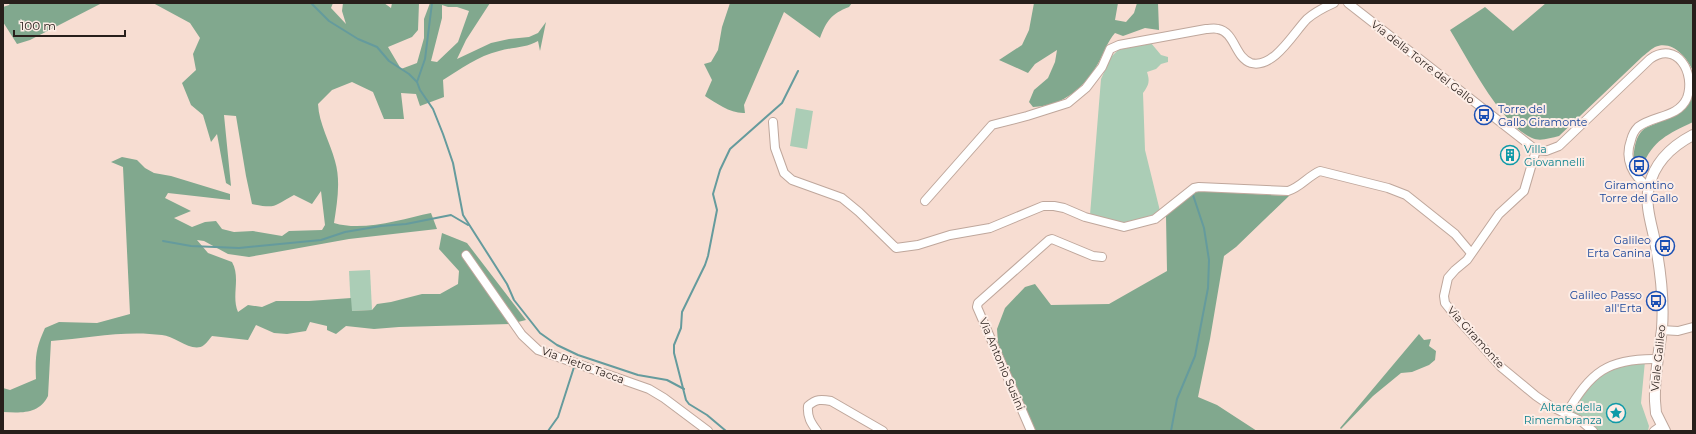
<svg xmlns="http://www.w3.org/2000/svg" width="1696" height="434" font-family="Montserrat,sans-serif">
  <rect width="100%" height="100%" fill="#f7ddd2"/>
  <g fill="#abcdb6">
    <path d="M1151,43l10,12 7,2v5l-7,2 -5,5 -9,3c3,9 2,13 -4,21l2,57 15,61 -7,6 -31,6 -32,-8 11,-136 10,-22 7,-7z"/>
    <path d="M796,108l17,3 -6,38 -17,-3z"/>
    <path d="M370,270l2,40 -21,1 -2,-40z"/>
    <path d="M1645,361l-4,42 8,23 -1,5h-52l-26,-17 14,-23 25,-22z"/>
  </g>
  <g fill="#81a88e" fill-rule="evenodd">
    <path d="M10,3h92l-72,37 -13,4 -14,-22v-15l6,-2z"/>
    <path d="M153,3h180l-2,5 15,16 -4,-13 1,-8h41l7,5 1,-5h27l-1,27 -6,7 -24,10 13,22 16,-6 7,-25v-19l6,-16h60l-24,37 -9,19 34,-16 18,-4 20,-2 9,-4 8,-11 -6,29 -2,-10c-12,7 -26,6 -39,10 -21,5 -38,18 -56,29l1,17 -24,9 -4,-12 -15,-1 3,26h-20l-11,-27 -21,-10 -20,8 -14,14c1,20 12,38 17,57 6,20 2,42 -1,62 29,9 68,-4 97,-10l6,16 -88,10 -100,18 -21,-3 -24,-13 -7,-1 11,13 24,9c9,16 -1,34 6,50l10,-7 14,2 14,-6h33l42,-3 1,13 20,-1 5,-6 14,-2 31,-8h18l18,-10 1,-13 -20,-22 3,-16 25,10 59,77 -16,4 -111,3 -25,2 -28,-3 -10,8 -9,-4v-4l-17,-4 -4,9 -19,3 -13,-1 -18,-8 -8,15 -36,-4c-2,2 -5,7 -8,9 -11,9 -29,-9 -42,-10 -36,-5 -75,3 -111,6l-3,55c-9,18 -26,17 -45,16v-24l7,2 26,-11c-1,-23 0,-31 9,-51l14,-6 38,1 33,-9 -7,-147 -12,-5 11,-5 15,3 8,8 9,5 17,3 59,18v6l-62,-7 -3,5 26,13 -17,7 18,9 13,-5 11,-1 6,8 12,3 19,-1 29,5 7,-5 33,-1 3,-5 -4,-34 -9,13 -18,-9c-21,11 -17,14 -42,9l-6,-28 -10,-60 -12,-1 7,71 -5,-3 -9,-49 -6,8 -8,-27 -12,-10 -9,-22 14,-13 -3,-16 7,-16 -10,-15zM442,5l6,2h9l12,4 -11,31 -21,20 -6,-1 11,-43z"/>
    <path d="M730,3h122l-3,4c-18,7 -22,13 -29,31l-36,-26 -40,93 1,8c-14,1 -29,-10 -40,-17l7,-16 -8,-16 7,-2 7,-12 4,-23z"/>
    <path d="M1034,3l28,1 3,-1h53l-3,17 11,2 8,-9 3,-10h21l1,27 -14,-2 -22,8 -8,-3c-7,8 -10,17 -15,27 -14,26 -35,46 -67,47l-4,-5 5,-12 14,-12 7,-16 2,-12 -22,14 -7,9 -29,-13 23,-15 7,-15z"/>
    <path d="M1546,3h147v68c-6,-14 -21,-31 -38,-24 -4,2 -9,7 -13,10l-83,79c-9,2 -19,6 -27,2 -31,-13 -64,-79 -82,-108l35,-23 28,24z"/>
    <path d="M1693,93v29c-25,12 -40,18 -51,45l-5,-1 -4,-5c1,-11 2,-25 11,-32 3,-2 8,-4 11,-5 15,-7 34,-13 38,-31z"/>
    <path d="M1196,191l93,5 -53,51 -12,9 -14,83 -12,58 19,8 40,26h-224l-35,-88 -1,-14 8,-21 20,-21 10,-3 16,21 58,-1 58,-33 -1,-55z"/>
    <path d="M1419,334l5,6 7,-1 -2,7 7,5 -1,9 -6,5 -17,7 -11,1 -28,23 -32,33 -1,-1z"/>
  </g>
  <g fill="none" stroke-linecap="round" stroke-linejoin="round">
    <g stroke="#659b9d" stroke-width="2">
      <path d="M311,3l18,18 29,18 19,8 12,14 20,13 8,8 3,8 13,19 10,25 10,29 10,52 44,69 7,16 26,33 17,12 21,10 60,20 29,5 17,9"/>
      <path d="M417,82l8,-23 7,-56"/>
      <path d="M163,241l28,5 48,2 82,-8 24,-8 36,-6 25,-2 45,-9 17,10"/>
      <path d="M548,431l10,-14 17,-53"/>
      <path d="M726,431l-19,-16 -18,-11 -3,-4 -12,-47v-8l7,-17 1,-16 23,-47 3,-9 9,-46 -4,-16 7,-24 10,-21 52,-46 16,-32"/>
      <path d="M1171,431l6,-32 18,-43 13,-68 1,-28 -5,-32 -11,-33"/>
    </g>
    <g stroke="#bfa79c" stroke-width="10">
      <g id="minor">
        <path d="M1348,3l188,147"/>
        <path d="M773,122l2,26 9,25 8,7 50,18 17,14 37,36 22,-3 32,-10 40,-7 53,-22h11l10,2 21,9 39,10 31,-8 39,-31 5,-1 89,4c13,-4 20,-15 32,-20l68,17 18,7 49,39 16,19"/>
        <path d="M1536,150l-12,41 -25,23 -32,46 -12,10 -7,8 -4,18 1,7 12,15 44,49 35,29 16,11 29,14 12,10"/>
        <path d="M1536,150l10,1 13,-5 91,-87c27,-19 46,14 37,39 -9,20 -33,17 -49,29 -3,3 -6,9 -7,13 -7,19 1,36 18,47"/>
        <path d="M925,201l67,-76 35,-9 41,-13 18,-15 16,-21 8,-18 9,-4 87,-16c4,0 8,-1 12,0 17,3 17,29 33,34 23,6 43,-31 56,-44 8,-7 18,-12 27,-16"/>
        <path d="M466,255l56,80 16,15 111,39 15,9 44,33"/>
        <path d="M1661,330l17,1 15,-4"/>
        <path d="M1566,414c25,-42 41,-56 92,-55"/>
        <path d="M817,431c-6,-8 -10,-14 -9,-25 8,-7 13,-7 23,-5l52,30"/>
        <path d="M1031,431l-54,-124 1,-4 71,-63 3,-1 41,17 9,1"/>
        <path d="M1654,431l7,-5"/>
      </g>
    </g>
    <g stroke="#bfa79c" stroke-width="12">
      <path id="major" d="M1665,431l-9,-18 -1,-12c-1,-24 4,-48 7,-72 2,-28 -1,-55 -6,-82 -3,-19 -12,-41 -7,-60 5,-24 23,-41 44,-52"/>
    </g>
    <use href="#minor" stroke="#fff" stroke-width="8"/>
    <use href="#major" stroke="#fff" stroke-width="10"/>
  </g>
  <defs>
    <g id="bus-ring" transform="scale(1)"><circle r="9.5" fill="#fdede6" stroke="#1a4fb4" stroke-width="1.5"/><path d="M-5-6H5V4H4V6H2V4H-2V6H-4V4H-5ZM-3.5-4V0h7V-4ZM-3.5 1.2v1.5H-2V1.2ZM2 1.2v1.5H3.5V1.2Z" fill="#1a4fb4"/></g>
    <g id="building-ring" transform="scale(1)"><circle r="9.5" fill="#fdede6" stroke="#0f9aa8" stroke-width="1.5"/><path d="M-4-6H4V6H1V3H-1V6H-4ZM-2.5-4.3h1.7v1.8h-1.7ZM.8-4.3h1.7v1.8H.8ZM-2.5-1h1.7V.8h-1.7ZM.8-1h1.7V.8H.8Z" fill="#0f9aa8"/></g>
    <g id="sight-ring" transform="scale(1)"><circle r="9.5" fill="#fdede6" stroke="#0f9aa8" stroke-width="1.5"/><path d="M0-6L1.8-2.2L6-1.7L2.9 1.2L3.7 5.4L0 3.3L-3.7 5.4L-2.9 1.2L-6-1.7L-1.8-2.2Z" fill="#0f9aa8"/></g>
  </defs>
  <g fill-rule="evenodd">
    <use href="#bus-ring" x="1484" y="115"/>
    <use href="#building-ring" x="1510" y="155"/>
    <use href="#bus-ring" x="1639" y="166"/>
    <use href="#bus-ring" x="1665" y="246"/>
    <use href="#bus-ring" x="1656" y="301"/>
    <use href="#sight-ring" x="1616" y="413"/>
  </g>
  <g text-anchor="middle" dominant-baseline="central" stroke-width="4" stroke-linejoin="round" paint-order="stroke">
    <g font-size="11" fill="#281f1b" stroke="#fdede6">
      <text transform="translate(1423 62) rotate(38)">Via della Torre del Gallo</text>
      <text transform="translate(1476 337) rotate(48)">Via Giramonte</text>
      <text transform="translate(1658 358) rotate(-84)">Viale Galileo</text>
      <text transform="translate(1002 364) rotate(67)">Via Antonio Susini</text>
      <text transform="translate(583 365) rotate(20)">Via Pietro Tacca</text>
    </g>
    <g font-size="11" fill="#164399" stroke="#fdede6" text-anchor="end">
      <text x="1498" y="109" text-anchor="start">Torre del<tspan x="1498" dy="13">Gallo Giramonte</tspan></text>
      <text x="1639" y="185" text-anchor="middle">Giramontino<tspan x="1639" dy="13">Torre del Gallo</tspan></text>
      <text x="1651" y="240">Galileo<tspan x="1651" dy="13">Erta Canina</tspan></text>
      <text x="1642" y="295">Galileo Passo<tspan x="1642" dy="13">all'Erta</tspan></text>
    </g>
    <g font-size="11" fill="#0d838f" stroke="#fdede6" text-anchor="start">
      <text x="1524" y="149">Villa<tspan x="1524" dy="13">Giovannelli</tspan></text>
      <text x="1602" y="407" text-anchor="end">Altare della<tspan x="1602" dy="13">Rimembranza</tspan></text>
    </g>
  </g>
  <rect width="1696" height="434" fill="none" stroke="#281f1b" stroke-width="8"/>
  <path d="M14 30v6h111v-6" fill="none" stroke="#281f1b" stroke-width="2"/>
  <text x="20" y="30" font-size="12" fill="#281f1b" stroke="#fdede6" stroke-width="3" paint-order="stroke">100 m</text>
</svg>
